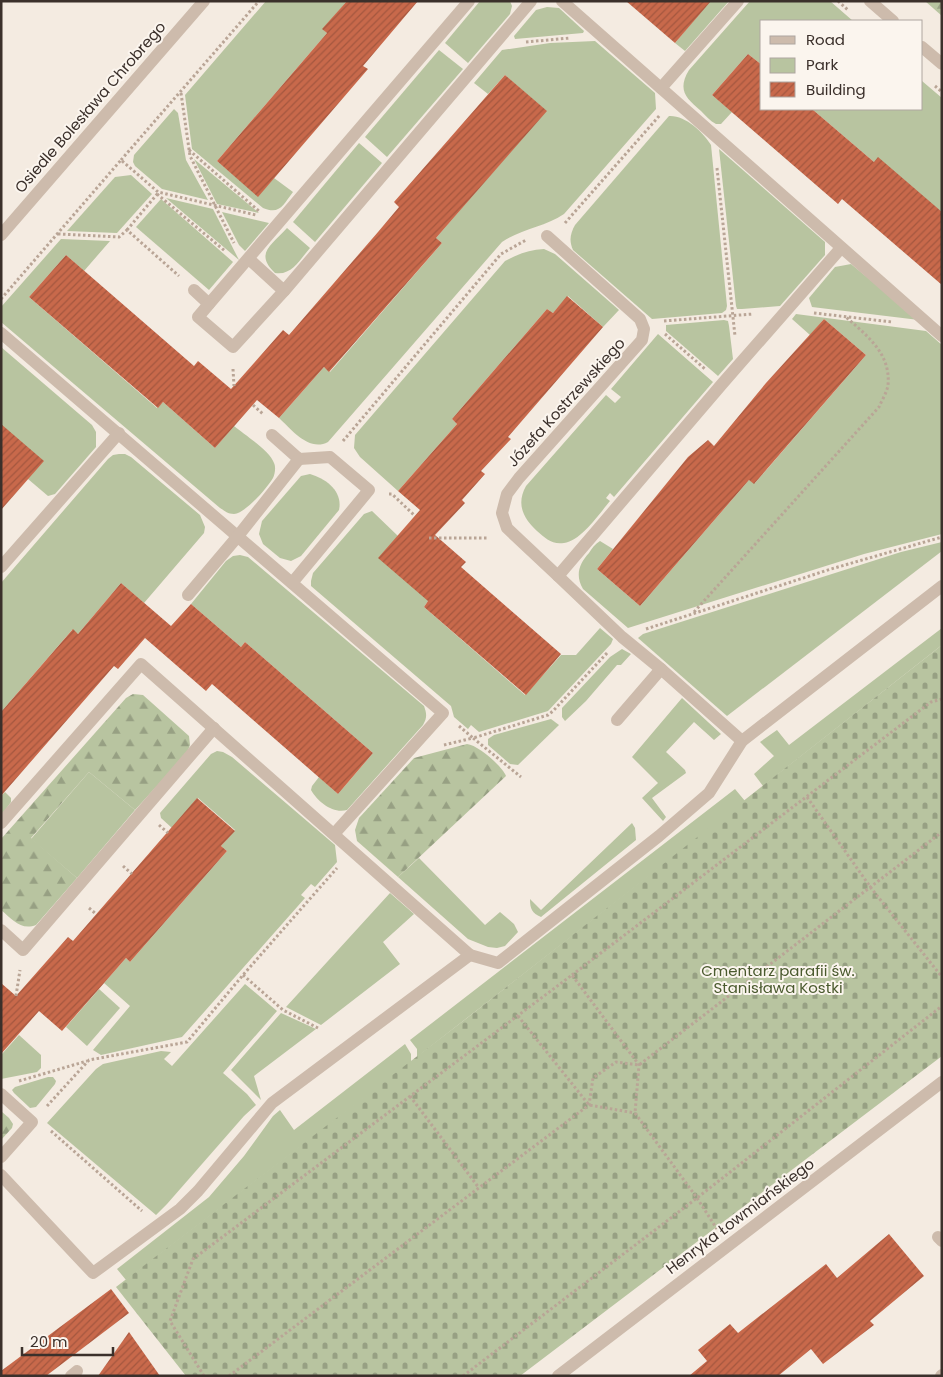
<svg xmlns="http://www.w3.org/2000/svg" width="943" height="1377" font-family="Poppins,sans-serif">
  <defs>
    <pattern id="forest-firs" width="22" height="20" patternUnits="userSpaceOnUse" patternTransform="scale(1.25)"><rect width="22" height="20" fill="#b8c4a0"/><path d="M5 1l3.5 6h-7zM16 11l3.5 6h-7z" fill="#97a083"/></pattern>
    <pattern id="cemetery-stones" width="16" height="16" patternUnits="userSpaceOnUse" patternTransform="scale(1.25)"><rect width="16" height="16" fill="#b8c4a0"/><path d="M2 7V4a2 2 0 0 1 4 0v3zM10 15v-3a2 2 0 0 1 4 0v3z" fill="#97a083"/></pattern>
    <pattern id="building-hatch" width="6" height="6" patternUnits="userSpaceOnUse" patternTransform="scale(1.25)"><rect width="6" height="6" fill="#c8694b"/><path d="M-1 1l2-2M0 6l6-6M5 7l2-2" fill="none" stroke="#a4573f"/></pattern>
  </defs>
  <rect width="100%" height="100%" fill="#f4ebe1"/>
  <g fill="#b8c4a0">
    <path d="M266,1h81l-24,28 4,4 -110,128 41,35 16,-18 19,14c-10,13 -13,23 -30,16l-71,-59 -7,-54z"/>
    <path d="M480,1h30l2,5 -2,8 -42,49 -23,-20z"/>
    <path d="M710,1h19l-44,50 -10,-8z"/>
    <path d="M750,1h80l23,20h-91v44l-14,-11 -36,41 20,17 -11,12h-5c-6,-3 -10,-8 -15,-13 -15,-13 -24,-21 -12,-41z"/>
    <path d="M547,7l12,1 25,23 -1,2 -68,6 -1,-3 22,-26z"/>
    <path d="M595,41l60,52 1,16 -92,105c-19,13 -43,15 -62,28l-174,200c-19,10 -36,-12 -49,-24l45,-51 6,5 112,-129 -6,-5 110,-127 -41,-36 -17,19 -14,-11 28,-33 48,-7z"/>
    <path d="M439,50l24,19 -76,88 -22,-20z"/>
    <path d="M922,81l20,17v114l-68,-50 -62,-53h110z"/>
    <path d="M174,109l4,4 8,47 22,40 -46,-11 -27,-23 -2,-4 1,-7z"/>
    <path d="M669,116c16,-1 34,16 42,29l16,161 -1,4 -4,3 -70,6 -79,-69c-4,-9 -3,-16 2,-25z"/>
    <path d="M359,143l23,20 -67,79 -22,-20z"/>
    <path d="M719,149l106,93v13l-45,51 -38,3h-5l-1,-3z"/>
    <path d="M194,159l65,54 -42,-9z"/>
    <path d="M131,175l21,19 -35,39 -50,-2 48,-54z"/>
    <path d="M166,198l47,11 26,51z"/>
    <path d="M161,199l72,63 -24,28 -73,-63z"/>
    <path d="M222,212l47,11 -24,28 -6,-6z"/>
    <path d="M287,228l23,20c-10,11 -18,28 -35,25 -21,-20 -3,-28 12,-45z"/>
    <path d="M61,239l49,2 -26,30 -18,-16 -37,42 128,111 6,-6 52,46 19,-22c11,9 36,25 40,37 2,4 1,11 -1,15 -6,10 -27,35 -39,36 -6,0 -9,-3 -14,-6l-219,-186v-15z"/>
    <path d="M544,249l11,5 64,56 -16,17 -35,-31 -15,17 -6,-4 -95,110 5,5 -59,67 -38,-34 -6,-9 1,-13 150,-174c13,-7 24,-11 39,-12z"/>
    <path d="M851,264l68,56 -107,-13 -3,-9 26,-31z"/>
    <path d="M796,314l130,17 16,14v189l-78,20 -236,74 -45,-39c-8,-14 -4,-25 6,-36 3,-5 6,-9 11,-12l13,8 -16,20 43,37 109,-126 6,3 111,-128 -42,-36 -14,16 -18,-16z"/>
    <path d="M724,320l4,1 1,5 4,33 -15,17 -52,-45v-6z"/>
    <path d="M658,334l55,48 -99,115 -4,-4 -4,5 4,3c-11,13 -29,40 -46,42 -12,2 -19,-5 -27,-12 -14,-13 -21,-27 -11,-45l80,-91 9,8 6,-6 -10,-8z"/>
    <path d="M1,347l91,78 4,7v15l-41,47 -7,2 -20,-17 -27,-55z"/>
    <path d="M119,454h6l6,3 69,58 5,12 -1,6 -60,70 -23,-20 -43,51 -6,-4 -71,82v-129l107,-124 5,-4z"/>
    <path d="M310,474c17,5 33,18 29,36l-38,46 -10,5 -11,-3 -17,-14 -4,-10 3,-13 39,-45z"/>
    <path d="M372,511l26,25 30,65 -4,6 101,88 36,-40h15l24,-27 13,11 -2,5 -63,67 -69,21 -8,-7 -3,4 -14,-12 -3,-11 -140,-120v-5l2,-8 51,-59z"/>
    <path d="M942,542v9l-215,165 -89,-78 5,-4 258,-82z"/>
    <path d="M240,555l8,2 176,149c3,8 3,12 -1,19l-76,85c-14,4 -29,-8 -36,-20l1,-4 7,-9 19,17 35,-41 -128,-111 -4,5 -50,-43 35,-43 7,-5z"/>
    <path d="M942,628v17l-179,141 -9,-12 20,-18 -14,-14 17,-12 12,15z"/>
    <path d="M622,649l9,5 -10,11h-4l-31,36 -21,20 -3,-4v-9l48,-51z"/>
    <path d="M682,698l39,36 -7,6 -20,-18 -28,30 19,18 1,3 -34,25 14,19 -3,4 -21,-23 16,-15 -26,-26z"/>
    <path d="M551,719l8,6 -41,40 -8,-1 -22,-19v-6l6,-4z"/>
    <path d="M217,751l6,1 9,5 103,88 2,17 -22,25 -4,-3 -10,11 4,3 -123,139 -81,18 -8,-5 37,-44 -26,-23 22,-25 4,4 97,-111 -6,-5 14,-16 -37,-32 -26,30 -11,-10 -1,-5 51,-59z"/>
    <path d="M89,772l46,38 -58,68 -46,-39z"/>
    <path d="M735,789l10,12 -328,256v-8l-7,-9z"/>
    <path d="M5,792l6,6v4l-10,14v-20z"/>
    <path d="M632,823l3,5 1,12 -95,77c-9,-4 -11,-8 -11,-18l11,11z"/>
    <path d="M419,858l66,67 15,-13 14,12 4,8 -13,14 -8,2 -9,-1 -20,-8 -70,-62z"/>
    <path d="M390,893l24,21 -31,28 17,22 -79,61 -35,-18z"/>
    <path d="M245,984l32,27 -54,62 24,21 9,11 -12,11 -77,88 -11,11 -109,-92 49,-54 7,-5 58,-13 10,1 -7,7 8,7z"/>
    <path d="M99,989l21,19 -33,38 -21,-19z"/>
    <path d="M281,1013l35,16 -62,47 7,24 -30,-30z"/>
    <path d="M19,1035l22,20v13l-4,4 -36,7v-24z"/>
    <path d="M405,1044l6,10v8l-285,218 -9,-11 92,-72 35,-41 29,-40 7,-6 14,20z"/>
    <path d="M48,1077h5l3,4 -1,3 -19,23 -6,1 -16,-15 -2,-3 3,-3z"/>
  </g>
  <g fill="url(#forest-firs)">
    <path d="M925,1h17v15z"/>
    <path d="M133,694l10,1 46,41 1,9 -3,8 -52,57 -46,-38 -58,66 46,40 -41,47c-15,6 -24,-6 -35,-15v-71l125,-141z"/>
    <path d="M467,744c11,1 35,22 39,32l-108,101 -41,-36 -2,-11 4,-12 55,-60z"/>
    <path d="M1,1111l8,7 4,6 -1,4 -11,12z"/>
  </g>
  <path fill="url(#cemetery-stones)" d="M942,645v411l-422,320h-334l-70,-89 351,-269z"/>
  <g fill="url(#building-hatch)">
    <path d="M347,1h71l-55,65 5,3 -110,128 -41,-36 110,-128 -5,-4z"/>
    <path d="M626,1h85l-36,42z"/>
    <path d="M748,54l14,11v44h50l62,53 4,-5 64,55v73l-100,-86 -4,5 -126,-109z"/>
    <path d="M505,75l42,36 -111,127 6,5 -113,129 -5,-5 -45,51 -22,-18 -42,48 -52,-46 -5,6 -129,-111 37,-42 128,111 4,-5 33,28 52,-59 6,5 89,-103 21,-25 -5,-5z"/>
    <path d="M567,296l36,31 -95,110 3,2 -30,32 4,3 -23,26 3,3 -30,32 31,27 -5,5 100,87 -35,41 -102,-88 4,-6 -50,-43 42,-48 -22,-19 59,-67 -5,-5 95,-110 6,4z"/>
    <path d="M824,319l42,36 -112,129 -5,-4 -109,126 -43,-37 91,-112 20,-17 6,6 52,-63z"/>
    <path d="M1,424l43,37 -43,49z"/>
    <path d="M121,583l50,43 20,-22 50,43 4,-5 128,111 -35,41 -126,-110 -6,7 -61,-53 -27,31 -4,-3 -113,130v-84l72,-83 5,5z"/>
    <path d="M197,798l38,33 -14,15 6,5 -97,111 -4,-4 -64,73 -23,-20 -38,43v-71l15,13 52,-59 5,4z"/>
    <path d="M889,1234l35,42 -54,45 4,4 -51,39 -12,-15 -33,27h-89l18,-15 -9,-11 32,-26 8,9 88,-69 11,14z"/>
    <path d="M111,1289l18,24 -83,63h-45v-5z"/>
    <path d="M129,1332l31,44h-62z"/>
  </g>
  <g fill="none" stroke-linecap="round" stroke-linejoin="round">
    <g stroke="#b9a596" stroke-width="3" stroke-dasharray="2.5 2.5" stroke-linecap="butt">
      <path d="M838,1l11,10"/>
      <path d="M526,42l44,-4"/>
      <path d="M935,86l7,6"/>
      <path d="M181,93l9,63 44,87"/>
      <path d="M189,150l71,62"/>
      <path d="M121,160l138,-159"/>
      <path d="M717,168l18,168"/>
      <path d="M157,194l68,57"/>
      <path d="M565,223l95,-108"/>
      <path d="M127,230l31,-37"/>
      <path d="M58,234l61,3 8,-7 52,46"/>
      <path d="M1,299l120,-139 37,32 98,23"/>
      <path d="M814,313l78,9"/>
      <path d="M664,321l89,-7"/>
      <path d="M665,334l40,35"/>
      <path d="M233,369l1,17"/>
      <path d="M253,405l11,10"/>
      <path d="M343,441l158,-187 25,-14"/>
      <path d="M389,494h3l23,22"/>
      <path d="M429,538h60"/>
      <path d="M694,612l185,-205c3,-7 8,-15 9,-22 3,-32 -22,-50 -42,-68"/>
      <path d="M646,629l185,-60 111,-32"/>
      <path d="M459,726l14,12 75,-23 5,-4 55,-59"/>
      <path d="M444,745l29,-7 48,39"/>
      <path d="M807,797l64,91 71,89"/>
      <path d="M159,825l9,8"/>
      <path d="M123,866l9,8"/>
      <path d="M89,908l7,6"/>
      <path d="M243,975l40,35 35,18"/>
      <path d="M572,975l359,-273 11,-3"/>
      <path d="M16,996l4,-26"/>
      <path d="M518,1016l71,89 46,8"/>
      <path d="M19,1081l68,-20"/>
      <path d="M410,1096l69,92"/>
      <path d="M47,1106l42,-46 98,-18 56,-67 94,-107"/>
      <path d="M51,1131l91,80"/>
      <path d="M204,1376l-34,-55 23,-62 379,-284 67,90 -4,48 62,85 20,31"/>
      <path d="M229,1376l360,-271 4,-27 23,-16 23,3 303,-233"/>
      <path d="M463,1376l234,-178 245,-192"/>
    </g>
    <g stroke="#cdbbac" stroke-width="12">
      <path d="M617,720l44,-51 81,72"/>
      <path d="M71,1376l6,-5"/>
    </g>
    <g stroke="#cdbbac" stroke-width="12">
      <path d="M562,1l380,335"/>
      <path d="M870,1l23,20"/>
      <path d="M922,47l20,17"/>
      <path d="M661,88l77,-87"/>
      <path d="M1,235l203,-234"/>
      <path d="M547,236l93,83 4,10 -2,11 -123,138 -12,16 -5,19 5,15 51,48"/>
      <path d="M249,259l35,32 247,-290"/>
      <path d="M194,290l15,14 260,-303"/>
      <path d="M209,304l-11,13 35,30 51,-56"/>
      <path d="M1,333l442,380 -109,121"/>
      <path d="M272,435l27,24 31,-2 39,33 -77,93"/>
      <path d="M1,567l118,-134"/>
      <path d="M188,595l50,-59 61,-77"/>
      <path d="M661,669l-39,-32 -64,-61 164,-192 119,-136"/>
      <path d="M1,823l140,-159 329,291"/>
      <path d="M1,930l22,20 191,-222"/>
      <path d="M1,1094l31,28 -31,35"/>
      <path d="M1,1175l92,98 87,-64 18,-18 74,-88 198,-148 28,8 161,-127 50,-43 33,-52 200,-155"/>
      <path d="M938,1237l4,4"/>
      <path d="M558,1376l384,-294"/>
      <path d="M941,1376l1,-1"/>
    </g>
  </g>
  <g text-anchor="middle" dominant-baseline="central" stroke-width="4" stroke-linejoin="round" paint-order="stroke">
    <g font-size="15" fill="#3b302b" stroke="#fbf5ee">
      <text transform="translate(90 107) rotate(-49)">Osiedle Bolesława Chrobrego</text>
      <text transform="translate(566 402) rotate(-48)">Józefa Kostrzewskiego</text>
      <text transform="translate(740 1216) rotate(-37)">Henryka Łowmiańskiego</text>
    </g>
    <g font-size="15" fill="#4a5a2e" stroke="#fbf5ee">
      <text x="778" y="970">Cmentarz parafii św.<tspan x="778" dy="17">Stanisława Kostki</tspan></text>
    </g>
  </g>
  <rect width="943" height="1377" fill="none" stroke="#3b302b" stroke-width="5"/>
  <rect x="760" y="20" width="162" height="90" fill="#fbf5ee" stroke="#aea6a0"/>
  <rect x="770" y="36" width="25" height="8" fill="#cdbbac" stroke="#aea6a0"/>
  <text x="806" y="45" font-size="15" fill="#3b302b">Road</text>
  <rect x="770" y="58" width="25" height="15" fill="#b8c4a0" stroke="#aea6a0"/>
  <text x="806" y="70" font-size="15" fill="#3b302b">Park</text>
  <rect x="770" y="82" width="25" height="15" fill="url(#building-hatch)" stroke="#aea6a0"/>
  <text x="806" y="95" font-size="15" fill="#3b302b">Building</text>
  <path d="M22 1347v8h91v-8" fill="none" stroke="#3b302b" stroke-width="2.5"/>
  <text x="30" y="1347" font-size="15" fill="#3b302b" stroke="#fbf5ee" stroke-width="4" paint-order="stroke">20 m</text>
</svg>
